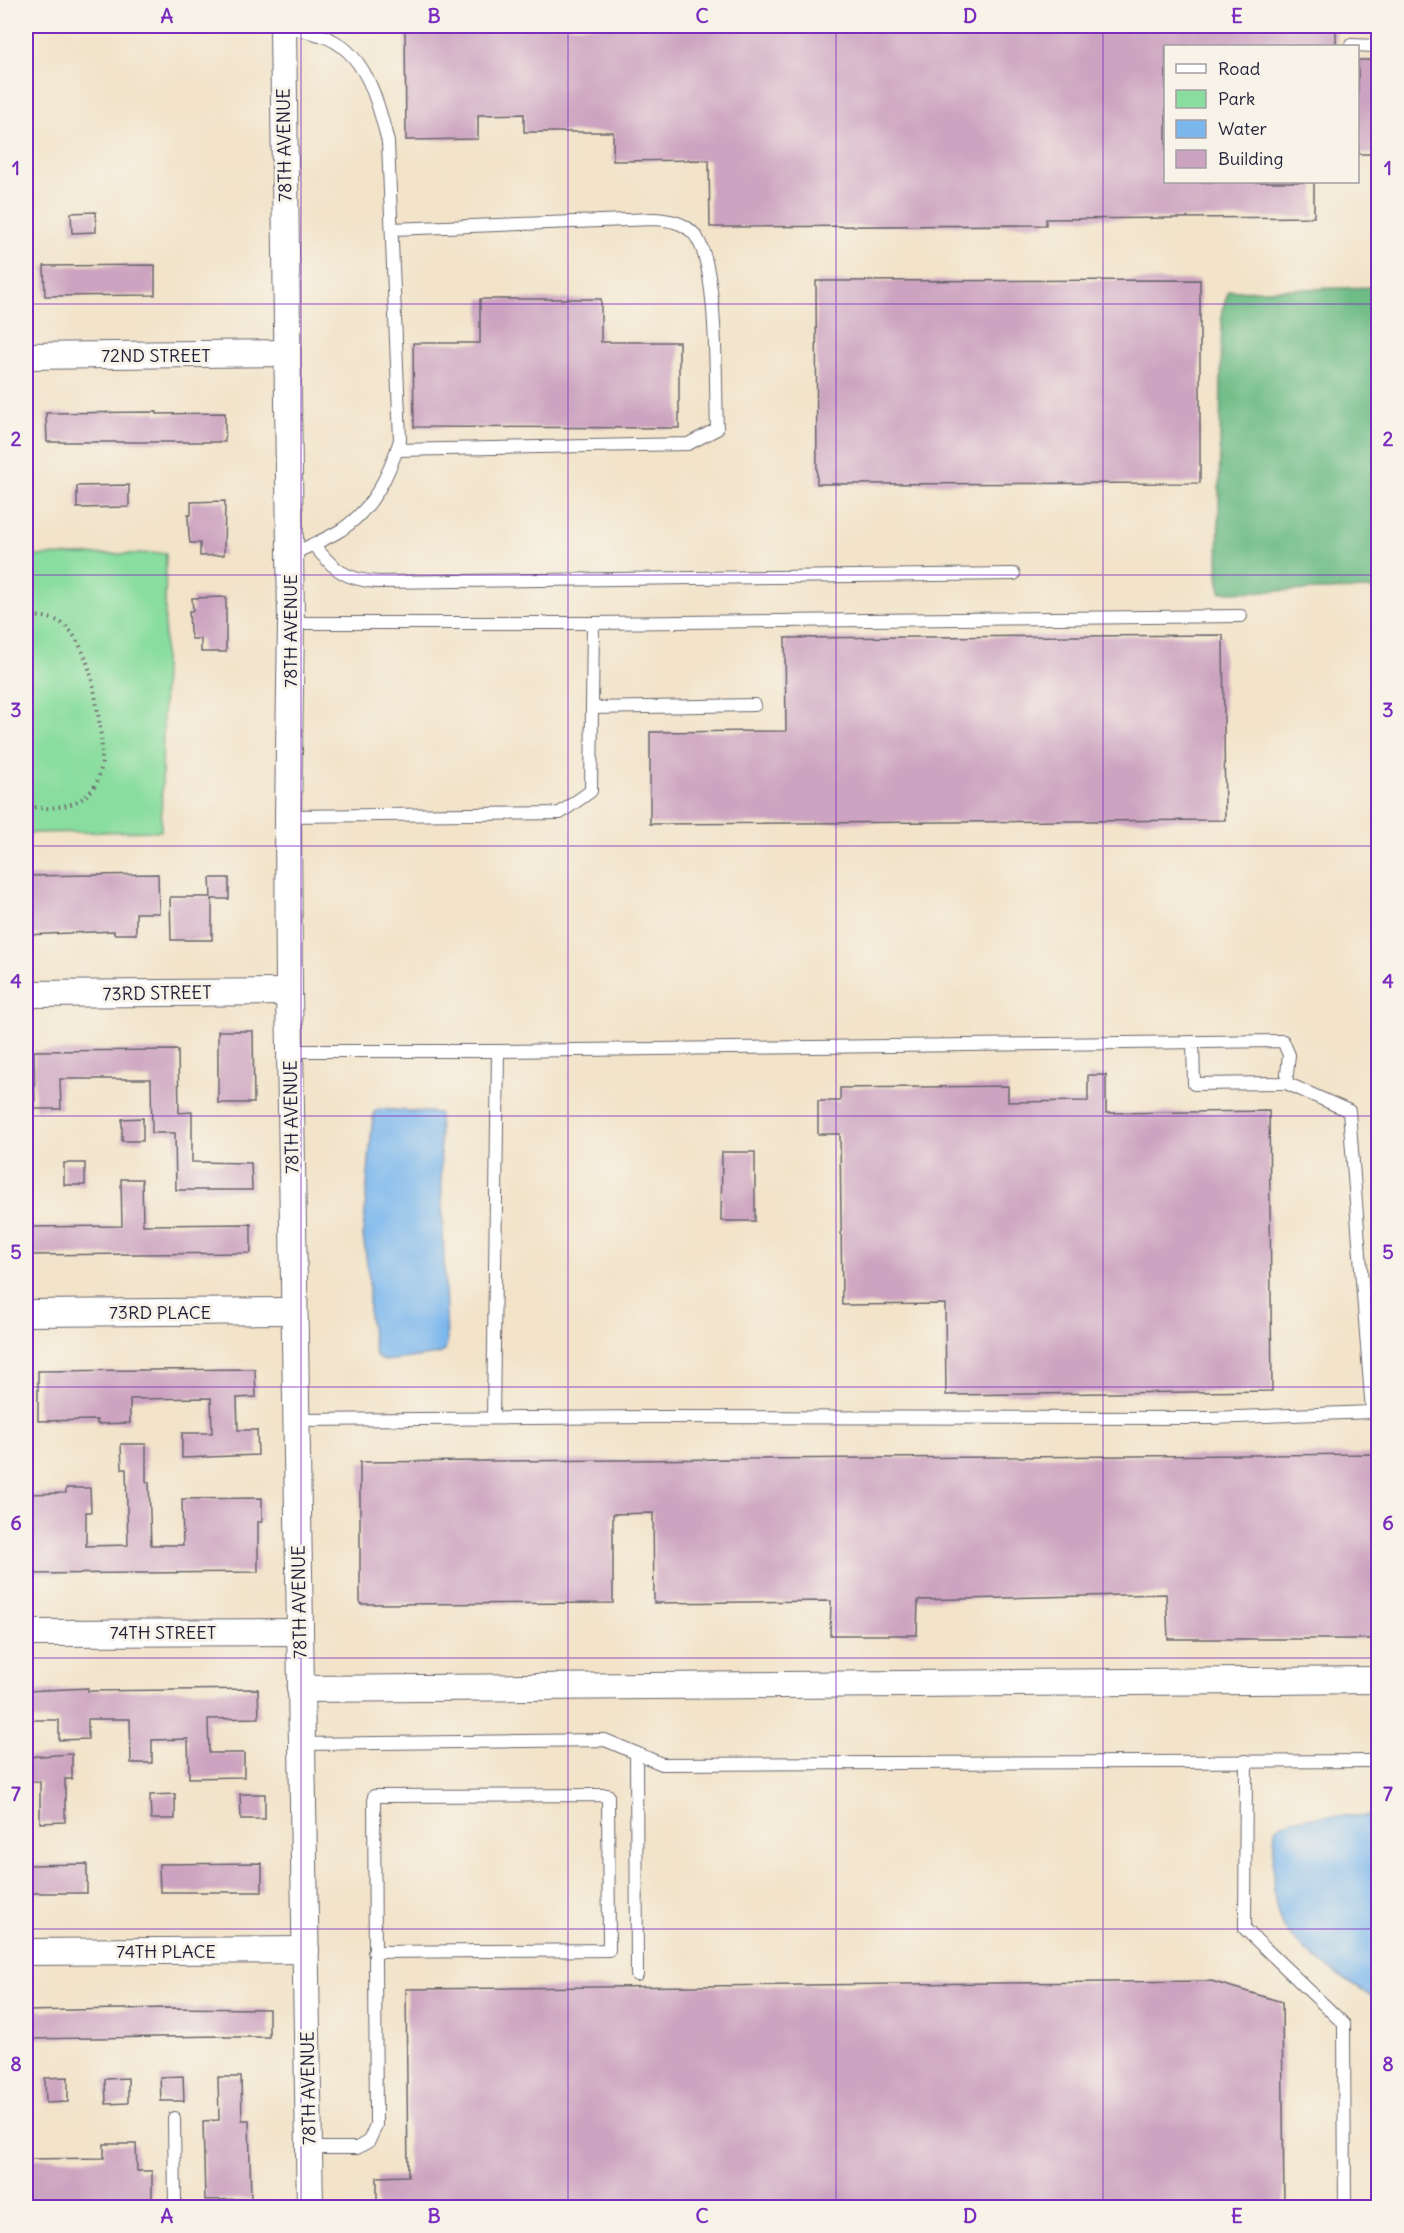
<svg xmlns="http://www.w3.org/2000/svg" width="1404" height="2233" font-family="Delius,sans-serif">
  <rect width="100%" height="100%" fill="#f7f3e8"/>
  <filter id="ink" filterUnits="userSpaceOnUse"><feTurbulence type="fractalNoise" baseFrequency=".0167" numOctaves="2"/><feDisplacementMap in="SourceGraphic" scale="12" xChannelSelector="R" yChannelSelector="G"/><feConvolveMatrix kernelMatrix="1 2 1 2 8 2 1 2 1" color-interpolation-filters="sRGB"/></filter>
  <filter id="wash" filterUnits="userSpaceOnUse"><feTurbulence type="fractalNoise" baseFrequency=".008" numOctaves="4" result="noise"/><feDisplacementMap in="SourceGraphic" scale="24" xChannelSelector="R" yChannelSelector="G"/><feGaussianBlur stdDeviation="1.35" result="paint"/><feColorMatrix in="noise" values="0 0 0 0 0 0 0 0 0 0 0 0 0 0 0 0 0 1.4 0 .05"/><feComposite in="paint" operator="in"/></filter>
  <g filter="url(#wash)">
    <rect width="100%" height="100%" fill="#f2e3c9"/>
    <path fill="#89dd9f" stroke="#56806d" stroke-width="1.5" d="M166,553l-5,278 -135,2v-277z"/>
    <path fill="#6ebc86" stroke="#486f60" stroke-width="1.5" d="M1378,287v302l-158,3 -2,-19 4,-263 7,-19z"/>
    <g fill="#7bb7ed" stroke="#4e6c94" stroke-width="1.5">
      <path d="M379,1109l60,4 8,231 -2,7 -6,3 -53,7 -7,-2 -4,-5 -6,-39v-37l-6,-43 9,-110 3,-14z"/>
      <path d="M1345,1816h33v185c-24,-16 -86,-53 -97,-79 -11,-28 -8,-64 -6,-93 18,-15 47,-12 70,-13z"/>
    </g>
    <g id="blocks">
      <g fill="#cca3c0">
        <path d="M405,26h931v20h-170v136h148v35l-268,2v6l-336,2 -1,-67 -96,1v-29h-89v-18l-46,1v24l-72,1z"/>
        <path d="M1358,60h17l3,94h-20z"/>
        <path d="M96,212v20l-24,1 -1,-20z"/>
        <path d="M155,265v30l-110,1 -1,-30z"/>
        <path d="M1200,280v203l-383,1 -1,-203z"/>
        <path d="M480,299h121v43h78v86l-265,-1 -1,-84h67z"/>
        <path d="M157,412v2l68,-1v29h-178l-1,-29z"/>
        <path d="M129,485v22l-52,1v-22z"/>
        <path d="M225,501l-1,54 -24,1v-13h-10l-1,-7 -1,-21h3v-13z"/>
        <path d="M226,597v55h-25v-13h-9l-2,-7 -1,-21h4l-1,-13z"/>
        <path d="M1223,635l2,185 -575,4v-92l136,-1 -1,-93z"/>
        <path d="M158,874l1,39h-23v21h-22v-3l-88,4v-59z"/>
        <path d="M210,878h19v21h-17v41h-41l-1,-43h41z"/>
        <path d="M218,1031h35l1,72h-36z"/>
        <path d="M178,1050l1,63 13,-1v50l59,1 1,27h-76l-1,-57h-23l-1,-54h-91l1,30h-26l-1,-58z"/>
        <path d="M1088,1075h18v38l163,-2 3,280 -326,4 -1,-91 -103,1 -2,-171h-22v-33h22v-13l168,-2v16l80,-1z"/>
        <path d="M143,1118v23h-21v-22z"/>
        <path d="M722,1152h33v69h-34z"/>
        <rect x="64" y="1163" width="21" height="22"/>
        <path d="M121,1179h21l1,46 108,-1v29l-225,2v-28l96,-1z"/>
        <path d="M255,1369l1,28 -19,1 1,32h19l1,25 -76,3v-25h30l-1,-35 -81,1v24l-33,1v-4l-59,1v-50z"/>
        <path d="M121,1444h25v38h3l2,63h32l-1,-46 80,-1v24h-4v50l-232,2v-80l40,-1v-5h24l1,24h-5v34l42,-1 -2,-76h-4z"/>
        <path d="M1378,1454v185h-210l-2,-45 -248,6 -1,35h-87l1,-34 -177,2 -1,-90 -40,1v89l-253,1v-142z"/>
        <path d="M88,1688v3l170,-2 1,29 -51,1 1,34h35v24l-55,1 -1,-39 -36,1v23h-21l-1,-44h-42v20l-29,1v-20h-33v-29z"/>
        <path d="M72,1754v25h-7v43l-25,1v-41h-14v-25z"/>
        <path d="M175,1794v25h-24l-1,-24z"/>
        <path d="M240,1794h25v25h-24z"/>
        <path d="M262,1863v29h-102l-1,-28z"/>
        <path d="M87,1864v29h-61v-28z"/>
        <path d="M1211,1981l71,21 2,206h-907v-31l31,-1 -2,-187z"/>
        <path d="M168,2008l101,1v28h-45v-1l-198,3v-28z"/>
        <path d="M183,2076l1,25h-23l-1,-24z"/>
        <path d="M68,2077v25l-22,1 -1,-25z"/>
        <path d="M218,2077h23l1,43h7l2,79 -46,1 -2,-79 16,-1z"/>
        <path d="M128,2078v25l-22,1 -1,-25z"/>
        <path d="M104,2144h32l1,27h15v34l-126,1v-47l78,-1z"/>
      </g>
    </g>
  </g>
  <g filter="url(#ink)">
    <use href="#blocks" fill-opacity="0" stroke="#6b666d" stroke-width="1.5"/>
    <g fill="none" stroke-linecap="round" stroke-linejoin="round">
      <g stroke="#6b666d" stroke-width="14">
        <g id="lane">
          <path d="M283,26c13,3 27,6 40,10 44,16 55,67 65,106l12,298c-11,35 -27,69 -59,90 -16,10 -34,17 -51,25"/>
          <path d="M1351,45l27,1"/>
          <path d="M392,229l262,-10c15,1 30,3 41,16 24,31 20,152 22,194l-29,15 -291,6"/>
          <path d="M313,544c20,25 32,36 65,38l636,-8"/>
          <path d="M291,623h302"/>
          <path d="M592,708l163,-3"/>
          <path d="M288,816l272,-3 31,-22 2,-168 648,-7"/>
          <path d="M290,1051h208l-5,367"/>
          <path d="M498,1051l785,-10 6,14 -3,28 -92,1 -1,-42"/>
          <path d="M296,1420l354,-3 560,1 162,-6 -23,-301 -63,-28"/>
          <path d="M301,1744l304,-4 57,24 716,-3"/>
          <path d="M636,1753l1,222"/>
          <path d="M1246,1761l-1,168 99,95 1,184"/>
          <path d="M174,2118l1,90"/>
          <path d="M309,2148h48l12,-7 7,-16 -2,-329 234,-1 1,155 -235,2"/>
        </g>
      </g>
      <g stroke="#6b666d" stroke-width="28">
        <g id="street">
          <path d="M283,26l8,597 -3,193 1,176 21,1216"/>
          <path d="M26,356l261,-3"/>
          <path d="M26,994l263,-2"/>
          <path d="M26,1313l268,-2"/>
          <path d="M26,1633l274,-1"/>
          <path d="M300,1689l1078,-9"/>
          <path d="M26,1952l280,-2"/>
        </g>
      </g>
      <path stroke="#6b666d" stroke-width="4" stroke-dasharray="1.5 4.5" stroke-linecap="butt" d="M26,617c16,-2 35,1 45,15 18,23 23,54 27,81 7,47 12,91 -50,95 -7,1 -15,-2 -22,-2"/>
      <use href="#lane" stroke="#fff" stroke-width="12"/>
      <use href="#street" stroke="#fff" stroke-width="26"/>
    </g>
  </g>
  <path fill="none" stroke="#7b2cbf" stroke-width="1.5" stroke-opacity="0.55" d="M301,26v2182M568,26v2182M836,26v2182M1103,26v2182M26,304h1352M26,575h1352M26,846h1352M26,1116h1352M26,1387h1352M26,1658h1352M26,1929h1352"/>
  <g text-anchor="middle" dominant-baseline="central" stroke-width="6" stroke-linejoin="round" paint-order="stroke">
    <g font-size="18" fill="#22223b" stroke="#f7f3e8">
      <text transform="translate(284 145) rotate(-91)">78TH AVENUE</text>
      <text x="156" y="355">72ND STREET</text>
      <text transform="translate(290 631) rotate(-90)">78TH AVENUE</text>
      <text transform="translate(157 993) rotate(-1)">73RD STREET</text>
      <text transform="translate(291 1117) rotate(-91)">78TH AVENUE</text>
      <text x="160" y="1312">73RD PLACE</text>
      <text transform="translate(299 1602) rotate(-91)">78TH AVENUE</text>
      <text x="163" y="1632">74TH STREET</text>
      <text x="166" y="1951">74TH PLACE</text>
      <text transform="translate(308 2088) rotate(-91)">78TH AVENUE</text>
    </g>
  </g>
  <rect width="1404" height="2233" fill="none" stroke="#f7f3e8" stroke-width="66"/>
  <rect x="1164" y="45" width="195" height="138" fill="#f7f3e8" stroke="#a29fa3" stroke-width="1.5"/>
  <rect x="1176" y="64" width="30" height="9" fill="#ffffff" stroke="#a29fa3" stroke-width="1.5"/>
  <text x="1218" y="75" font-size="18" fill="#22223b">Road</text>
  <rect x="1176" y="90" width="30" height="18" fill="#89dd9f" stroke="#a29fa3" stroke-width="1.5"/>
  <text x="1218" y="105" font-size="18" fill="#22223b">Park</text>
  <rect x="1176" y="120" width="30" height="18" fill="#7bb7ed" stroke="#a29fa3" stroke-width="1.5"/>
  <text x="1218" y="135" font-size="18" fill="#22223b">Water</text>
  <rect x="1176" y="150" width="30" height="18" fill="#cca3c0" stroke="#a29fa3" stroke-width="1.5"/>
  <text x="1218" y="165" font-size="18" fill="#22223b">Building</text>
  <rect x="33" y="33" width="1338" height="2167" fill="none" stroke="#7b2cbf" stroke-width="2"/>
  <g font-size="20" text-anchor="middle" font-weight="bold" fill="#7b2cbf">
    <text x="167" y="23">A</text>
    <text x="434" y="23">B</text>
    <text x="702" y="23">C</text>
    <text x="970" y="23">D</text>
    <text x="1237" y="23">E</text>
    <text x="16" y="175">1</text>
    <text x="1388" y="175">1</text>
    <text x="16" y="446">2</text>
    <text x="1388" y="446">2</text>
    <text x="16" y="717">3</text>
    <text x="1388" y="717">3</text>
    <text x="16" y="988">4</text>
    <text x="1388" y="988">4</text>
    <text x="16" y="1259">5</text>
    <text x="1388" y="1259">5</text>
    <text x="16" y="1530">6</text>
    <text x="1388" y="1530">6</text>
    <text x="16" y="1801">7</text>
    <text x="1388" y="1801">7</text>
    <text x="16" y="2071">8</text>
    <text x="1388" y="2071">8</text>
    <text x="167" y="2223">A</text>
    <text x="434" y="2223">B</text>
    <text x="702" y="2223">C</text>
    <text x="970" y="2223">D</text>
    <text x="1237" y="2223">E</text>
  </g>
</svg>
